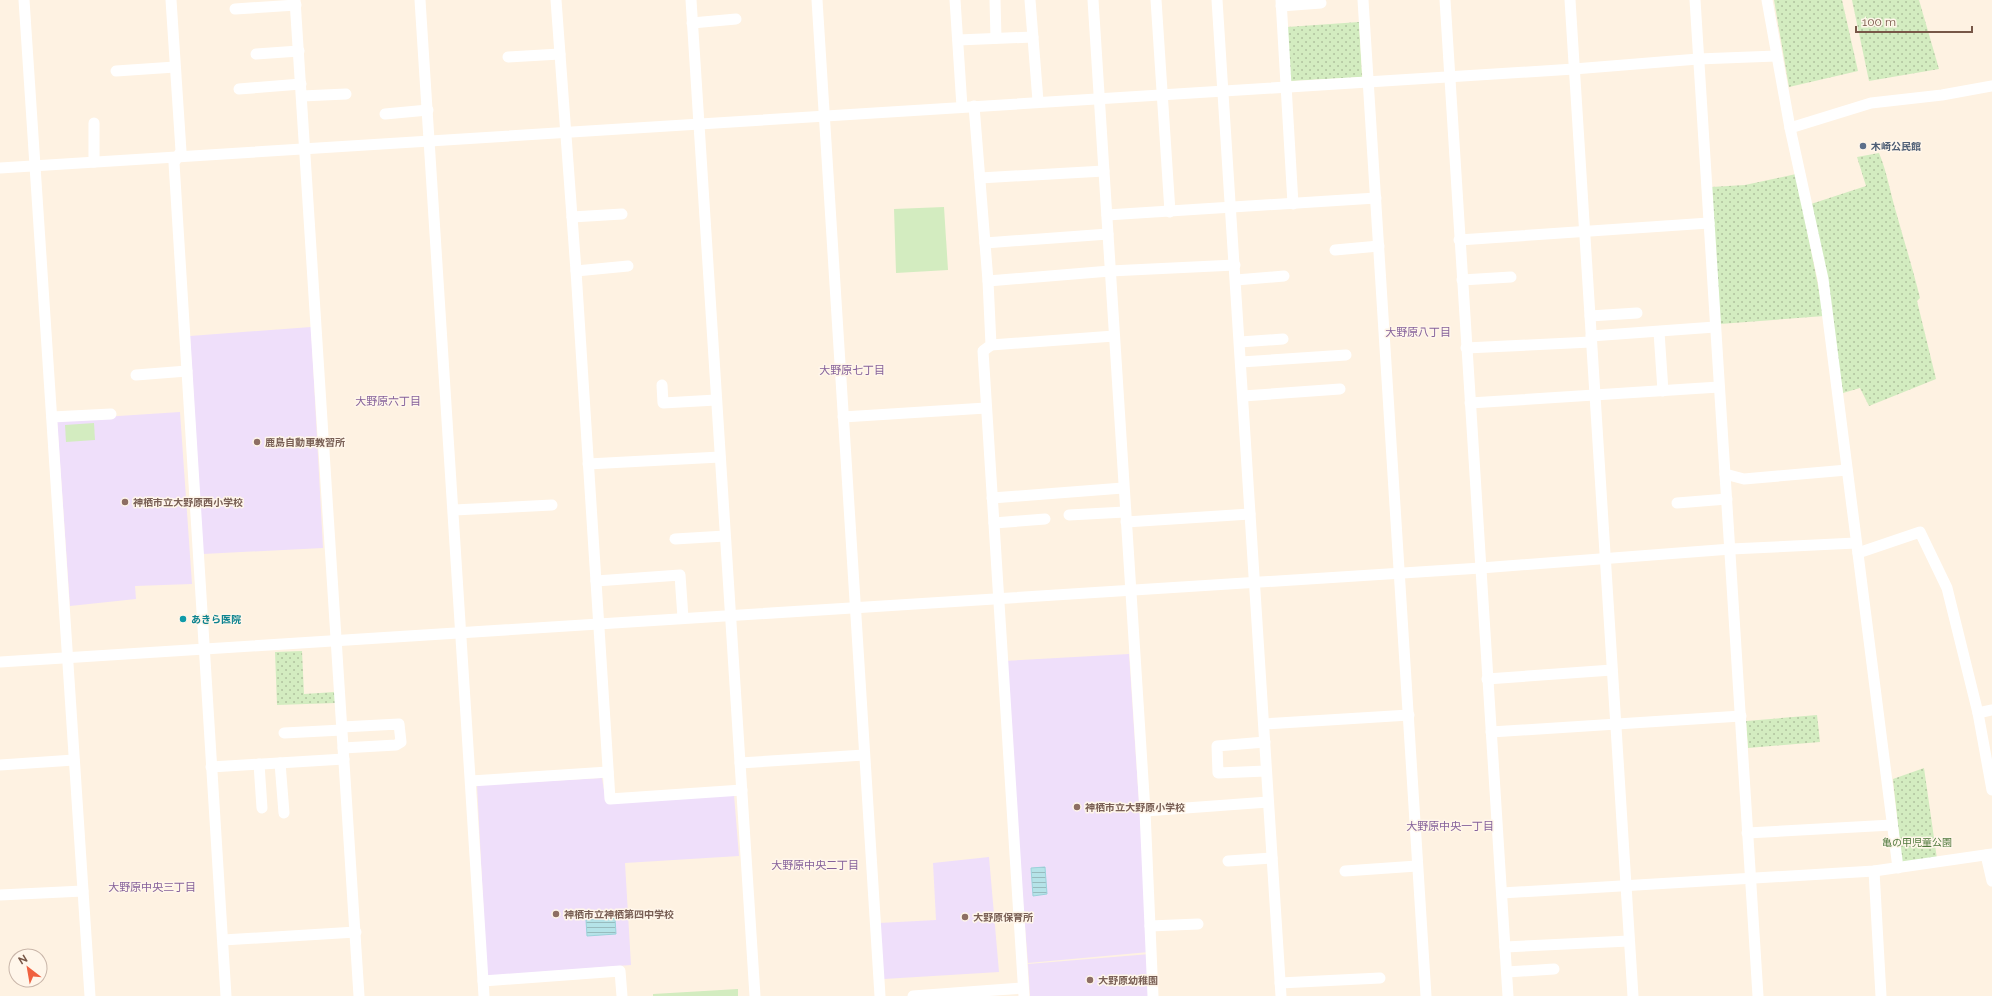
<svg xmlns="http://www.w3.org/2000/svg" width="1992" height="996" font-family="Raleway,'Noto Sans JP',sans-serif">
  <defs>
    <pattern id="grass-dots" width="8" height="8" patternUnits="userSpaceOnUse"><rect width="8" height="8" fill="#d3ecc0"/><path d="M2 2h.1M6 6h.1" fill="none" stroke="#b0c29e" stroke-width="1.8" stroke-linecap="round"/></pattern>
    <pattern id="water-rules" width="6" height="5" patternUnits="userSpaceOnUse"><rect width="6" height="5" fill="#b5e3e8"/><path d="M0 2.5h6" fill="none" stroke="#98bbbe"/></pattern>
  </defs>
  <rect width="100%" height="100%" fill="#fef2e2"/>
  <g fill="#efdffa">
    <path d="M311,327l12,221 -120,6 -13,-218z"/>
    <path d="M180,412l12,172 -57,2 1,13 -66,7 -13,-186z"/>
    <path d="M1129,654l20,298 -121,11 -25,-302z"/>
    <path d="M602,778l4,25 128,-8 5,61 -114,7 6,102 -144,11 -10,-191z"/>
    <path d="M989,857l10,115 -115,7 -5,-56 57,-3 -3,-57z"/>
    <path d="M1150,954l1,42h-121l-2,-32z"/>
  </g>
  <g fill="url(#grass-dots)">
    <path d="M1774,0h68l16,71 -69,16z"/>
    <path d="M1852,0h67l20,69 -70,12z"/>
    <path d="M1359,22l3,55 -72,4 -3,-54z"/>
    <path d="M1879,153c8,19 11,39 17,59 8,29 17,57 24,86l-3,3 19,78 -67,27 -9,-18 -17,5 -32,-189 55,-18 -9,-29z"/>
    <path d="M1796,174l28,142 -104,8 -9,-137 34,-2z"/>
    <path d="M302,651l2,43 31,-2 1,11 -59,2 -2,-53z"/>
    <path d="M1817,715l3,27 -72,6 -2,-27z"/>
    <path d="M1924,768l13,91 -35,5 -9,-85z"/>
  </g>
  <g fill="#d3ecc0">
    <path d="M944,207l4,63 -52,3 -2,-64z"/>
    <path d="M94,423l1,17 -29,2 -1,-17z"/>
    <path d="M738,989v7h-85v-2z"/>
  </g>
  <g fill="url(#water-rules)" stroke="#9bd3db">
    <path d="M1045,867l2,27 -14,2 -2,-28z"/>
    <path d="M615,918l1,16 -29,2 -1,-16z"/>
  </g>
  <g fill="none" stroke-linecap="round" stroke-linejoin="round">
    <g stroke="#fff" stroke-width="11">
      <path d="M24,0l66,996"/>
      <path d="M171,0l10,151 -7,12 52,833"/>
      <path d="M295,0l64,996"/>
      <path d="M420,0l64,996"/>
      <path d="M556,0l20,271 34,528 132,-9"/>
      <path d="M691,0l64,996"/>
      <path d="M817,0l63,996"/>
      <path d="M955,0l7,107"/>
      <path d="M995,0l1,38"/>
      <path d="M1030,0l8,101"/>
      <path d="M1093,0l52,811 8,185"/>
      <path d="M1156,0l14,212"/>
      <path d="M1217,0l64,996"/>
      <path d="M1281,0l12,204"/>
      <path d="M1363,0l63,996"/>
      <path d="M1445,0l63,996"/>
      <path d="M1570,0l63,996"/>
      <path d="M1695,0l63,996"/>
      <path d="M1767,0l23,128 33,151 75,589"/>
      <path d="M1281,6l40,-3"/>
      <path d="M235,9l61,-4"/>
      <path d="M692,23l44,-4"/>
      <path d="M958,40l75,-3"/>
      <path d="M256,54l43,-3"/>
      <path d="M508,57l52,-3"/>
      <path d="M116,71l59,-4"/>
      <path d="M239,89l62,-5"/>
      <path d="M302,96l44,-2"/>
      <path d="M974,106l14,175 3,64 -8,6 41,645"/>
      <path d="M385,114l43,-4"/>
      <path d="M94,123v39"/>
      <path d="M1790,128l81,-25 71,-8 50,-9"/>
      <path d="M0,168l1574,-99 124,-10 78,-3"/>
      <path d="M980,178l124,-7"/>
      <path d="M1107,215l269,-17"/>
      <path d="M572,217l50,-3"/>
      <path d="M1459,240l250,-17"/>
      <path d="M985,243l123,-9"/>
      <path d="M1335,250l44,-4"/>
      <path d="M576,271l52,-5"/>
      <path d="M1236,280l48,-4"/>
      <path d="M1462,280l49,-3"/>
      <path d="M988,281l122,-10 125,-6"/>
      <path d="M1590,316l47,-3"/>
      <path d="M1659,332l4,59"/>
      <path d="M1591,336l124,-9"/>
      <path d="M1240,342l43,-3"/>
      <path d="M991,345l123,-9"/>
      <path d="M1466,348l125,-6"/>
      <path d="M1241,362l105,-7"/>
      <path d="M136,375l51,-4"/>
      <path d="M662,385l1,18 53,-3"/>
      <path d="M1243,396l97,-7"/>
      <path d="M1470,403l249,-16"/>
      <path d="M52,417l59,-3"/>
      <path d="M843,417l143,-9"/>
      <path d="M588,464l132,-7"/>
      <path d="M1725,474l19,5 103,-9"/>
      <path d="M992,498l131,-10"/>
      <path d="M1677,503l50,-4"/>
      <path d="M454,510l98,-5"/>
      <path d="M1069,515l56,-3"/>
      <path d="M1126,522l124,-8"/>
      <path d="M994,523l51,-4"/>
      <path d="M675,539l50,-3"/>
      <path d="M1858,553l62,-21 27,56 31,125 14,77"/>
      <path d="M596,581l84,-6 3,43"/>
      <path d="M0,662l1481,-94 250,-19 125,-6"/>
      <path d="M1487,679l125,-9"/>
      <path d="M1978,713l14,-3"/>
      <path d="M1264,724l145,-9"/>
      <path d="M342,727l57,-3 2,18 -5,3 -53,3"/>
      <path d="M1491,732l250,-16"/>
      <path d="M284,733l58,-3"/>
      <path d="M1265,742l-48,4 1,27 48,-2"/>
      <path d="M280,763l4,50"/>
      <path d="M740,763l124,-8"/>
      <path d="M259,764l3,44"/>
      <path d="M0,765l74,-5"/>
      <path d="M211,767l133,-8"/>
      <path d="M471,781l137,-9"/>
      <path d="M1145,811l123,-9"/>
      <path d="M1747,833l145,-8"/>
      <path d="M1986,855l6,26"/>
      <path d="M1228,861l44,-3"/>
      <path d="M1345,871l72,-5"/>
      <path d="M1874,871l7,125"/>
      <path d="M1502,893l372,-22 118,-17"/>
      <path d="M0,895l83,-4"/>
      <path d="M1150,926l48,-2"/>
      <path d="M223,940l133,-8"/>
      <path d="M1505,947l124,-6"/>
      <path d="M1507,972l47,-3"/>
      <path d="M483,981l137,-10 2,25"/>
      <path d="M1280,983l100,-5"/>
      <path d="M913,996l110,-8"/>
    </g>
  </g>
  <circle fill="#5c6f8a" stroke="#fff6ea" stroke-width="1.5" cx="1863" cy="146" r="4"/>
  <g fill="#8d6e63" stroke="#fff6ea" stroke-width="1.5">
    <circle cx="257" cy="442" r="4"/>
    <circle cx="125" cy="502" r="4"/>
    <circle cx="1077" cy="807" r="4"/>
    <circle cx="556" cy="914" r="4"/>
    <circle cx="965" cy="917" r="4"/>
    <circle cx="1090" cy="980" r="4"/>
  </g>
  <circle fill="#0f9aa8" stroke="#fff6ea" stroke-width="1.5" cx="183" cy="619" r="4"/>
  <g text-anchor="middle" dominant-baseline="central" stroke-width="3" stroke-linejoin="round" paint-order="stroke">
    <g font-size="10" font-weight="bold" fill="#4e5e75" stroke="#fff6ea" text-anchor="start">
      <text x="1871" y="146">木崎公民館</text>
    </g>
    <g font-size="10" font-weight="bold" fill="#785e54" stroke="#fff6ea" text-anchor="start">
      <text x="265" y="442">鹿島自動車教習所</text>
      <text x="133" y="502">神栖市立大野原西小学校</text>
      <text x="1085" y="807">神栖市立大野原小学校</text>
      <text x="564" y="914">神栖市立神栖第四中学校</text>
      <text x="973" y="917">大野原保育所</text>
      <text x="1098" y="980">大野原幼稚園</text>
    </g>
    <g font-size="10" font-weight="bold" fill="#0d838f" stroke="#fff6ea" text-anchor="start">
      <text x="191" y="619">あきら医院</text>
    </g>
    <g font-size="10" fill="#4f783c" stroke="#fff6ea">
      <text x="1917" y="842">亀の甲児童公園</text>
    </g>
    <g font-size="11" fill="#86629b" stroke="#fff6ea">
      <text x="1418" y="332">大野原八丁目</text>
      <text x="852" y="370">大野原七丁目</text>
      <text x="388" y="401">大野原六丁目</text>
      <text x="1450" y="826">大野原中央一丁目</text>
      <text x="815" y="865">大野原中央二丁目</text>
      <text x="152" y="887">大野原中央三丁目</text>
    </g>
  </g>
  <g transform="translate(28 968) rotate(329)"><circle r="19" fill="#fff6ea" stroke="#c9b6a9"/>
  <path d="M0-3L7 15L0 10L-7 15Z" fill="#f0613f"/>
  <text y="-6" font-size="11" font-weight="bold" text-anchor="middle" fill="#775747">N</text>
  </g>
  <path d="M1856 26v6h116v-6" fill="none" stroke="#775747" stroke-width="2"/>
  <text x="1862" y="26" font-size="12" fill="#775747" stroke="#fff6ea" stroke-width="3" paint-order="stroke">100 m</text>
</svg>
